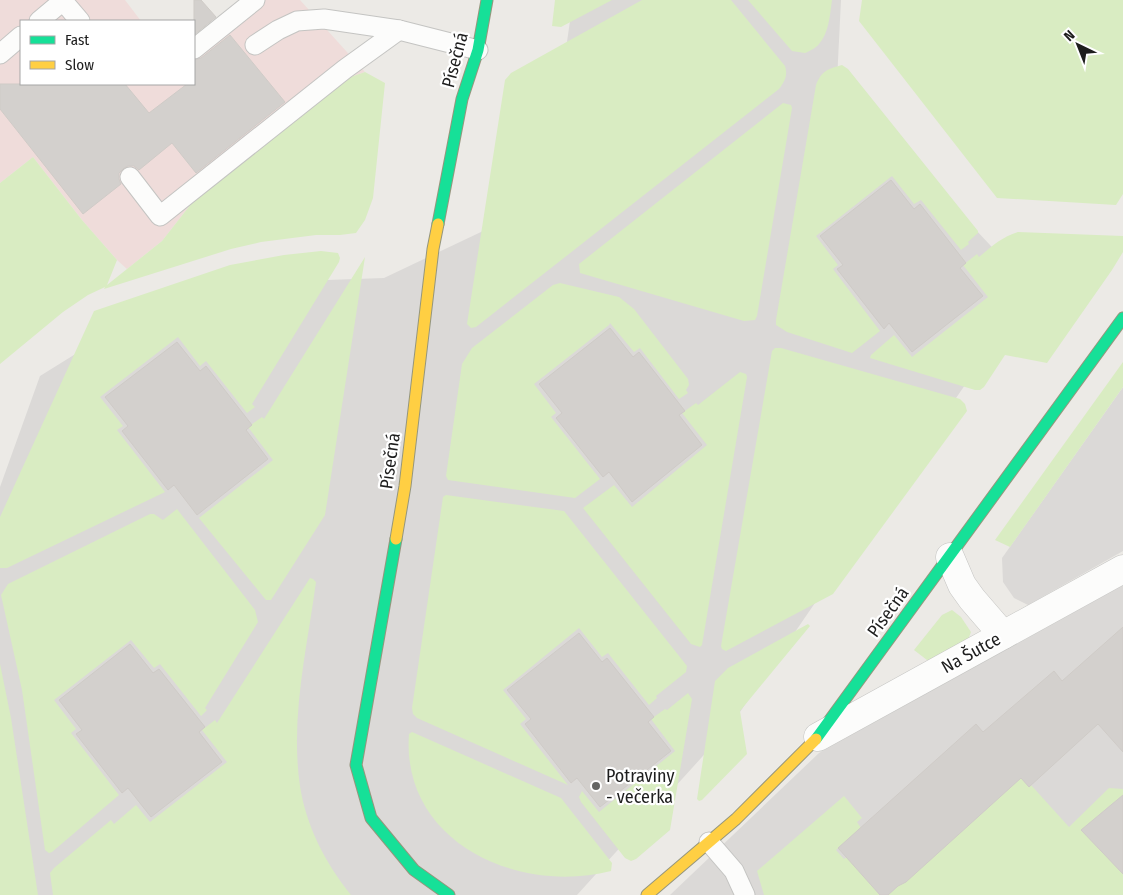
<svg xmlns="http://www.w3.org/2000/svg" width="1123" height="895" font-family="'Fira Sans Condensed',sans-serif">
  <rect width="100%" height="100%" fill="#eceae6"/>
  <g fill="#dbd9d7">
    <path d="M573,0h268l-4,81 194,208 -300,436 -154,170h-577v-408l40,-111 116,-72 114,-22 114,-4 160,-76z"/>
    <path d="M1123,387v164l-95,54 -14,-7 -11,-16 -1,-24z"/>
    <path d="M1123,585v310h-453l149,-142z"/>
  </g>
  <path fill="#efdcda" d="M0,0h125l16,21h-120v63h173v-33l71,-51h35l65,72 -29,10 -134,108 -40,51 -35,28 -10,-9 -35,-40 -49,-63 -33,26z"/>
  <g fill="#d9ecc2">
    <path d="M555,0h57l-51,27 -9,-1z"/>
    <path d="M642,0h89l54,66c3,9 0,15 -6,23l-303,238 -5,1 -4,-4 38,-244 6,-7z"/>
    <path d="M748,0h84c-2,14 -3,33 -13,44 -3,4 -9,7 -14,9l-13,-2z"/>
    <path d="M862,0h261v194l-7,11 -119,-7 -138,-177z"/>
    <path d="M842,65l6,4 130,162v2l-10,9 1,2 -8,6 -40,-50 -7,4 -22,-28 -76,60 22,29 -5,4 47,62 -28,22 -65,-21 -11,-7v-5l40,-235c6,-15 12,-16 26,-20z"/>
    <path d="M365,72l20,11 -12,115 -8,22 -9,13 -16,2h-24l-55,7 -30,7 -127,40 1,-2 -17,8 -25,17 -63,52v-181l33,-26 49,63 35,40 -10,25 55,-44 40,-51 134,-108z"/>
    <path d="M783,103l8,2 1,3 -35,208 -2,4 -11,1 -164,-48 -1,-9z"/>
    <path d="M1018,232l105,4v16l-11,18 -65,93 -42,-8 -21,32 -4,3h-5l-105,-32 1,-3 23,-20 18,22 76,-60 -25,-32 14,-11 2,3c13,-11 23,-20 39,-25z"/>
    <path d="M321,251l17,2 2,5 -1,4 -87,142 3,3 -8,6 -41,-52 -6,5 -22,-29 -78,60 23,29 -6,4 48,62 -158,76h-7v-51l94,-206 136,-46 54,-10z"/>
    <path d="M365,257l-40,258 -54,85h-5l-67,-82 74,-58 -25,-33 14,-10 2,2z"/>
    <path d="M560,283l59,14 15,12 54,70 1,6 -3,5 2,3 -9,6 -39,-51 -6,4 -24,-29 -1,2 -75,59 22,29 -5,4 49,62 -25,19 -127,-18 -2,-4 16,-112 10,-16 81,-63z"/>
    <path d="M775,348h6l179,51 5,5 2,7 -134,183 -107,57 -4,-2 -1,-3 51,-295z"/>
    <path d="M1123,362v25l-113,160 -15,-7z"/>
    <path d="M740,372l6,2 1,3 -45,268 -2,2 -9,-3 -108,-136 31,-23 18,22 75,-62 -25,-32 14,-10 2,2z"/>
    <path d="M446,495l118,16 123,155 -1,6 -30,24 1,2 -8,7 -41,-52 -6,4 -23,-29 -76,62 23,29 -6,5 48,61 -151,-67 -4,-4 -1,-6 31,-211z"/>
    <path d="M177,509l78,101 3,12 -53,86 2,2 -6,6 -41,-52 -6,4 -23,-28 -77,60 22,29 -5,4 48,62 -67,57 -3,1 -4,-3 -23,-160 -21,-95 7,-11 6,-3 136,-67h4l9,6z"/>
    <path d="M310,578l3,1 3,3c-9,67 -26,136 -16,204 6,40 26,78 51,109h-298l-3,-22 4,-5 57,-48 3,4 22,-19 14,17 77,-60 -25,-32 13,-10 2,3z"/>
    <path d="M952,610l9,7 10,15 -3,8 -24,21 -17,-1 -13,-10 28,-35z"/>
    <path d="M808,624l2,2 -70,85 7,43 -45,46 -3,1 -2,-2 18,-118 13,-13z"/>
    <path d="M0,664l11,54 27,177h-38z"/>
    <path d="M688,693l4,6 -22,131 -34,29 -5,2 -6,-3 -44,-56 -2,-5 3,-6 17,21 76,-61 -24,-32 14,-10 2,1z"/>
    <path d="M412,732l149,66 51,65 -1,8c-95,24 -210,-30 -202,-137z"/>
    <path d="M1020,777l9,9 2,-1 38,42 40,-39 14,1v10l-10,4 -31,27 41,44v21h-235l100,-87 -1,-2z"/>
    <path d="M844,796l18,22 -5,4 4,6 -25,22 8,9 3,-2 33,38h-116l-7,-24z"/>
  </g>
  <g fill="#d3d0cd" stroke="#cfcbc7">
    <path d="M194,0h7l15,17 -22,18z"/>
    <path d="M230,35l55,67 -89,71 -24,-30 -33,27 -5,-4h-6l-4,2 -5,5v6l2,5 -38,30 -83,-105v-25h125l24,29 38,-29h7v-24l7,-2z"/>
    <path d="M891,180l23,29 6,-5 46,59 -6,5 23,28 -71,56 -23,-29 -5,6 -47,-60 6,-4 -23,-29z"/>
    <path d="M610,328l23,29 6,-5 46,59 -6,4 23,30 -70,57 -23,-30 -6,5 -47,-59 6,-5 -23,-29z"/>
    <path d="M177,342l23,29 6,-5 46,59 -6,5 22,29 -71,56 -23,-30 -6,5 -46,-59 6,-5 -23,-29z"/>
    <path d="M1123,627v125l-25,-28 -69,63 -8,-9 -115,104 -8,4 -10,9h-8l-42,-47 138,-124 7,8 71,-61 8,10z"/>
    <path d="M579,633l23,29 5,-4 47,59 -6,5 23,29 -71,56 -23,-29 -6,5 -46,-59 6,-5 -24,-29z"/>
    <path d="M130,644l23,29 6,-4 46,58 -6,5 23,30 -71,55 -23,-29 -6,5 -46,-59 6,-4 -23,-30z"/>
    <path d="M1123,795v79l-42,-44z"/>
  </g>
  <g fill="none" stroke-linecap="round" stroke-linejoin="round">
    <g stroke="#c4c4c2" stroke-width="21">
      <g id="lane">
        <path d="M39,21l24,-20 17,20"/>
        <path d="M255,45l23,-15 19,-9 27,-2 75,11 79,20"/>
        <path d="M194,49l61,-49"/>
        <path d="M0,54l21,-18"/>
        <path d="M130,177l30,39 185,-147 54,-39"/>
        <path d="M709,842l25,29 11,24"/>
      </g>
    </g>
    <g stroke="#c4c4c2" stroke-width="29">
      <g id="street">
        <path d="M950,557l12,28 10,14 31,36"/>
        <path d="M818,737l305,-168"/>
      </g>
    </g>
    <g stroke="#95967d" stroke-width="13">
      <g id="fast">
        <path d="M438,224l24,-125 16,-49 9,-50"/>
        <path d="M396,539l-40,226 15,53 43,52 35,25"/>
        <path d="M816,739l307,-421"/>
      </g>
    </g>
    <g stroke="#95967d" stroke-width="13">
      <g id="slow">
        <path d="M396,539l9,-53 28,-237 5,-25"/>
        <path d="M647,895l89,-76 80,-80"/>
      </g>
    </g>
    <use href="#lane" stroke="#fcfcfb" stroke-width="19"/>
    <use href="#street" stroke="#fcfcfb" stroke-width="28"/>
    <use href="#fast" stroke="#16e098" stroke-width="11"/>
    <use href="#slow" stroke="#ffcf43" stroke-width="11"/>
  </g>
  <circle fill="#656563" stroke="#fff" stroke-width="2" cx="596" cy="786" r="5"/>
  <g text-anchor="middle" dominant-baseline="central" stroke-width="4.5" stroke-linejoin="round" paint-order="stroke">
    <g font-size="18" fill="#1d1d1d" stroke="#fff">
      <text transform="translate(455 60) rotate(-75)">Písečná</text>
      <text transform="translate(390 461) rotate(-82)">Písečná</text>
      <text transform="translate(888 612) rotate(-54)">Písečná</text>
      <text transform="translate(971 653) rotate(-29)">Na Šutce</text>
    </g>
    <g font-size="18" fill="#1d1d1d" stroke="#fff" text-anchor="start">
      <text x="606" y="776">Potraviny<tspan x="606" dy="21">- večerka</tspan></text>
    </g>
  </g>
  <rect x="20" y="20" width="175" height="65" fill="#ffffff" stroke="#a5a5a5"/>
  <rect x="30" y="36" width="25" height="8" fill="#16e098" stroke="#a5a5a5"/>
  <text x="65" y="45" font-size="15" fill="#1d1d1d">Fast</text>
  <rect x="30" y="61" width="25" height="8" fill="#ffcf43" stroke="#a5a5a5"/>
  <text x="65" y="70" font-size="15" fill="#1d1d1d">Slow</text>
  <g transform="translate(1078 45) rotate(317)" stroke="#ffffff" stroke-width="4" paint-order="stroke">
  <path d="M0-4L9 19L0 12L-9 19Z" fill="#1d1d1d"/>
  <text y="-8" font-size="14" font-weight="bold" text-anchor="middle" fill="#1d1d1d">N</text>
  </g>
</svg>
